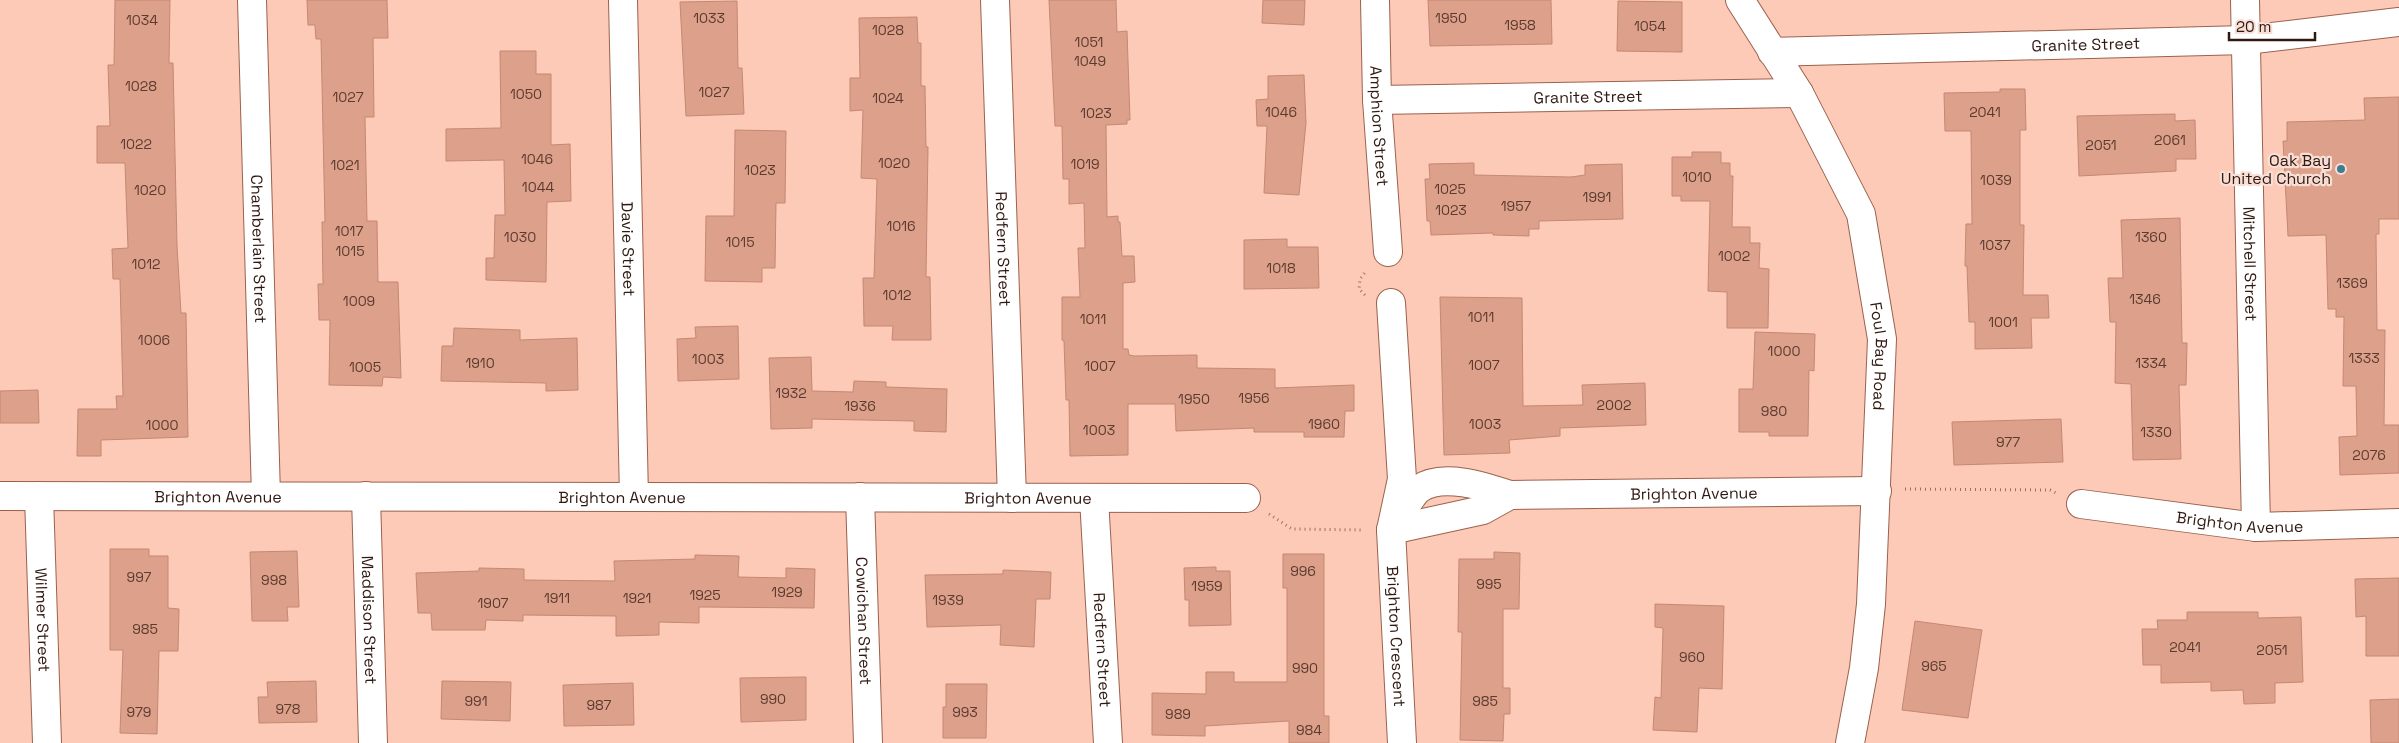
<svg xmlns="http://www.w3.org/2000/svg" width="2399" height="743" font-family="'Space Grotesk',sans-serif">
  <rect width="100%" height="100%" fill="#fdcab7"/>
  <g fill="#dda08a" stroke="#c48873">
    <path d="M115,0h55l-1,63h4l4,183 4,67h5l2,124 -87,3v16h-24l1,-47h39l-1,-13h7l-3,-117h-7l-1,-30 16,-1 -3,-85h-28v-37h13l-2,-61h6z"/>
    <path d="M307,0h80l1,38h-15l1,79h-9l2,104h10l1,61h20l3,96 -18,-1 -1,9 -53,-1 1,-65h-11l-1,-36h5l-1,-62h3l-4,-183h-5l-1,-14h-7z"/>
    <path d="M1049,0h67l1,32 10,-1 3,89h-3v4l-21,1 1,92 11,-1v6h2l2,34h12l1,26 -12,1v66h5l1,6 5,1 63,-1v13l78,1v19l79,-3v26h-9l-1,26h-40v-5h-50v-4l-78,3 -1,-27h-47v51l-58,1 -1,-56h-3l-2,-59 -2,-1v-43h18l-2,-49h7l-1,-45 -15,1v-25h-6l-1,-53h-7z"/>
    <path d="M1263,0h42l-1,25 -42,-2z"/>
    <path d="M1428,0h123l1,44 -122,2z"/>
    <path d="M737,1l1,67h4l2,46 -58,2 -6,-114z"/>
    <path d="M1618,1l64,1v50l-65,-1z"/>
    <path d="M917,17l1,26h3v43h4l1,61h2l-2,130h4l1,63h-39l1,-14h-29l-1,-48h11l3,-99 -16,-1 2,-68 -13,1v-33h10l-1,-60z"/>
    <path d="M500,51h36v23h15v71l19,-1 1,57 -24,1 -1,80 -60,-2v-22h8l1,-43h10l-1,-55 -58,1v-32l55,-1z"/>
    <path d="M1304,75l2,48 -7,72 -35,-2 3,-67h-10l-1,-26 12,-1v-23z"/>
    <path d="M2000,89h25l1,41h-6v95h4l-1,70h25l1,23h-18l1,30 -57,1v-27h-6l-2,-56h-2l1,-42h6l-1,-93h-26l-1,-38 56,-1z"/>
    <path d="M2399,97v122h-20v15h-3l1,96h8l-1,95h15v48l-59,2 -1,-38 18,-1 -1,-50h-13l1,-69h-8v-8h-8l-2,-74 -38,1 -5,-95h4v-19l78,-2 -1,-22z"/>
    <path d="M2175,114v7l20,-1 1,39h-20v12l-97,5 -2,-60z"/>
    <path d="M735,130l51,1 -1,72h-9l-1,65h-13v14l-57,-1 1,-65h28z"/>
    <path d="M1692,152h29v11h9v13h3l-1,51h18v16h10l-1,25 10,1 -1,59h-41v-36l-19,-1 2,-90h-29v-5h-9v-39h20z"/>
    <path d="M1474,163v12l97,2 14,-2v-10l37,-1 1,55 -84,2v8h-10v7l-36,-1v-2l-62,2 -1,-14h-3l-2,-42h5l-1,-15z"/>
    <path d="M2180,218l2,125h5l-1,42h-7l2,74 -48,1 -2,-76 -16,-1 1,-61h-6l-2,-44h15l-2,-58z"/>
    <path d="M1287,239v8h31l1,41 -75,1v-49z"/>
    <path d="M1440,297l82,1 1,108 60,-1 -1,-20 63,-2 1,42 -86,3v8l-51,4 1,13 -66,2z"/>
    <path d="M738,326l1,53 -61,2 -1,-42 19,-1 -1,-11z"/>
    <path d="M454,328l66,2v10l57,-2 1,52 -32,1v-8l-105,-2 1,-35h11z"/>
    <path d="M1755,332l60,2 -1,37 -5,-1 -1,66h-39v-4h-30v-43h14z"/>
    <path d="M811,357l1,34 41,1 1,-11 32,1v5l61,2 -1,43 -32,-1v-10l-102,-2v9l-41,1 -2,-71z"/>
    <path d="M38,390l1,33h-39v-32z"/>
    <path d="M2061,419l2,43 -109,3 -2,-43z"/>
    <path d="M110,549h39v7h19v52l11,1 -1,42h-19l-2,83 -37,-1 3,-83h-13z"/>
    <path d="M297,551l2,56h-12l1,14h-36l-2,-69z"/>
    <path d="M1494,552l26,1 -1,56h-16v79h7v26h-6l-1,27 -43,-1 2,-108h-4l1,-73h35z"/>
    <path d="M1283,554h41v162h5v27h-40v-22l-84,5v10l-53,-1v-42l54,1v-22h28v10h53v-94h-4z"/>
    <path d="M695,555l44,1 -1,21 48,1v-10l29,1 -1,39 -115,-1v16l-40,-1v13l-43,1v-20l-93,-1v6l-37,-1 -1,10h-53l-1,-17h-13l-2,-40 63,-2v-3l45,1v11l91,1 -1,-20 81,-2z"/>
    <path d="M1216,567v4h14l1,54 -42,1v-26h-4l-1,-32z"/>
    <path d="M1003,570l48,2 -1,27h-14l-2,48 -34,-2 1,-20 -74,2 -2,-52 78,-1z"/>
    <path d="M2399,578v78h-33v-40l-10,1 -1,-38z"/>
    <path d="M1655,604l69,2 -2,83 -23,-1 -2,44 -44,-2 2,-33 6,1 2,-70 -8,-1z"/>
    <path d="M2187,612h71v6l43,-1 2,65 -28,1v20l-31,1 -1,-14 -32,1v-9l-50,1v-18h-18l-1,-36h16l-1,-9h30z"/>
    <path d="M1915,621l67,9 -14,88 -66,-8z"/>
    <path d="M806,677v43l-65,2 -1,-44z"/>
    <path d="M316,681l1,41 -58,1 -1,-26h10l-1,-15z"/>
    <path d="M442,681l69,1 -1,39 -69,-2z"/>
    <path d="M633,683l1,42 -70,1 -1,-41z"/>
    <path d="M946,684h41l-1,54h-43v-31h3z"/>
    <path d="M2399,699v44h-28l-1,-43z"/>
  </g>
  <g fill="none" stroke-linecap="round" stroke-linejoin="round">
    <g stroke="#9a624d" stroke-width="30">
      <g id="street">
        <path id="s1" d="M252,0l14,496"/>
        <path id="s2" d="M623,0l11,497"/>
        <path id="s3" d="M995,0l17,498"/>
        <path id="s4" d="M1375,0l2,100 11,152"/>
        <path id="s5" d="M2245,0l11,527"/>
        <path id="s6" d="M1772,52l474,-12 153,-18"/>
        <path id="s7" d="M1377,100l422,-7"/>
        <path id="s8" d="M1391,303l11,176 -11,51 11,213"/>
        <path id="s9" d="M0,496l1246,2"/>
        <path id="s10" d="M39,496l8,247"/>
        <path id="s11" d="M366,496l7,247"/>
        <path id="s12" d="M860,497l8,246"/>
        <path id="s13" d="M1094,498l14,245"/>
        <path id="s14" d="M2081,504l175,23 143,-4"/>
        <path id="s15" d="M1391,530c7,-10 19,-34 28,-41 23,-17 67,-2 91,6l367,-4"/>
        <path d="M1391,530l92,-20 27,-15"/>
      </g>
    </g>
    <g stroke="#9a624d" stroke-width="30">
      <g id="secondary">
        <path id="s16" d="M1740,0l59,93 62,121 21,125 -11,265 -7,64 -14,75"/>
      </g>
    </g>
    <g stroke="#977264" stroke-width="3" stroke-dasharray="1 4" stroke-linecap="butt">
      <path d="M1365,295l-6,-6 1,-10 7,-9"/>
      <path d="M1905,489l145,1 6,3"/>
      <path d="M1269,514l23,15 72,1"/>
    </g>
    <use href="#street" stroke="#fff" stroke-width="28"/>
    <use href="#secondary" stroke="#fff" stroke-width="28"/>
  </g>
  <circle fill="#3d7d91" stroke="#f8ded4" stroke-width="2" cx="2341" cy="169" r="5"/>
  <g text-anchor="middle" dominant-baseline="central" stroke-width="4.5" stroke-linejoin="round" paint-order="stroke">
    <g font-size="14" fill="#5b3b2f">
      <text x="709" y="18">1033</text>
      <text x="1451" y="18">1950</text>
      <text x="142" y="20">1034</text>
      <text x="1520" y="25">1958</text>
      <text x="1650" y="26">1054</text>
      <text x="888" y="30">1028</text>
      <text x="1089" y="42">1051</text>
      <text x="1090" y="61">1049</text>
      <text x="141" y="86">1028</text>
      <text x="714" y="92">1027</text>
      <text x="526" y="94">1050</text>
      <text x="348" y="97">1027</text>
      <text x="888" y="98">1024</text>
      <text x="1281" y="112">1046</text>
      <text x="1985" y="112">2041</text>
      <text x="1096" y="113">1023</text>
      <text x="2170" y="140">2061</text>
      <text x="136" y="144">1022</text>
      <text x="2101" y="145">2051</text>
      <text x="537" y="159">1046</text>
      <text x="894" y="163">1020</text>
      <text x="1085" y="164">1019</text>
      <text x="345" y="165">1021</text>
      <text x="760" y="170">1023</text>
      <text x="1697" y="177">1010</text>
      <text x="1996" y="180">1039</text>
      <text x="538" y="187">1044</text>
      <text x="1450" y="189">1025</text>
      <text x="150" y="190">1020</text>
      <text x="1597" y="197">1991</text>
      <text x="1516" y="206">1957</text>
      <text x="1451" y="210">1023</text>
      <text x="901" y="226">1016</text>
      <text x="349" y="231">1017</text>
      <text x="520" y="237">1030</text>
      <text x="2151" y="237">1360</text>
      <text x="740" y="242">1015</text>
      <text x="1995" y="245">1037</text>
      <text x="350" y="251">1015</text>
      <text x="1734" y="256">1002</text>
      <text x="146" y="264">1012</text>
      <text x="1281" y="268">1018</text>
      <text x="2352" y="283">1369</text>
      <text x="897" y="295">1012</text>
      <text x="2145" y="299">1346</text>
      <text x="359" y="301">1009</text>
      <text x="1481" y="317">1011</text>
      <text x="1093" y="319">1011</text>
      <text x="2003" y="322">1001</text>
      <text x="154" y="340">1006</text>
      <text x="1784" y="351">1000</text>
      <text x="2364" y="358">1333</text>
      <text x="708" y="359">1003</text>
      <text x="480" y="363">1910</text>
      <text x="2151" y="363">1334</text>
      <text x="1484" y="365">1007</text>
      <text x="1100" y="366">1007</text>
      <text x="365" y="367">1005</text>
      <text x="791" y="393">1932</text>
      <text x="1254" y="398">1956</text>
      <text x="1194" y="399">1950</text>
      <text x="1614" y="405">2002</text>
      <text x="860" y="406">1936</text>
      <text x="1774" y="411">980</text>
      <text x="1324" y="424">1960</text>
      <text x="1485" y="424">1003</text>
      <text x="162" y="425">1000</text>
      <text x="1099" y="430">1003</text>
      <text x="2156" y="432">1330</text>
      <text x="2008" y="442">977</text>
      <text x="2369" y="455">2076</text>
      <text x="1303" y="571">996</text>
      <text x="139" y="577">997</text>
      <text x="274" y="580">998</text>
      <text x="1489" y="584">995</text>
      <text x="1207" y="586">1959</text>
      <text x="787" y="592">1929</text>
      <text x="705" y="595">1925</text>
      <text x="557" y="598">1911</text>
      <text x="637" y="598">1921</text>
      <text x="948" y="600">1939</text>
      <text x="493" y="603">1907</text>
      <text x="145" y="629">985</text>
      <text x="2185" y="647">2041</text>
      <text x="2272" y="650">2051</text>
      <text x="1692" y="657">960</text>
      <text x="1934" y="666">965</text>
      <text x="1305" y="668">990</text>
      <text x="773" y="699">990</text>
      <text x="476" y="701">991</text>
      <text x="1485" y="701">985</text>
      <text x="599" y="705">987</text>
      <text x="288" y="709">978</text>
      <text x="139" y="712">979</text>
      <text x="965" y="712">993</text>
      <text x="1178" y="714">989</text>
      <text x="1309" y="730">984</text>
    </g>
    <g font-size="16" fill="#301911" stroke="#f8ded4">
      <text stroke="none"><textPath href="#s6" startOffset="314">Granite Street</textPath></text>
      <text stroke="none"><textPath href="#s7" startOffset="211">Granite Street</textPath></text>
      <text stroke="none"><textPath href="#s4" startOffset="126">Amphion Street</textPath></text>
      <text stroke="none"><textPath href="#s1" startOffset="249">Chamberlain Street</textPath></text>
      <text stroke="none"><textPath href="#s2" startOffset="249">Davie Street</textPath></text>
      <text stroke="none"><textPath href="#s3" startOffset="249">Redfern Street</textPath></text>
      <text stroke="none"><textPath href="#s5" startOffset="264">Mitchell Street</textPath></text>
      <text stroke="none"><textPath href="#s16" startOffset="390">Foul Bay Road</textPath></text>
      <text stroke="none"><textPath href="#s15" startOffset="328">Brighton Avenue</textPath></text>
      <text stroke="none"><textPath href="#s9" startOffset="218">Brighton Avenue</textPath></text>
      <text stroke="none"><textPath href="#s9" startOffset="622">Brighton Avenue</textPath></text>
      <text stroke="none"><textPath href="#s9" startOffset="1028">Brighton Avenue</textPath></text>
      <text stroke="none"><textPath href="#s14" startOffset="160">Brighton Avenue</textPath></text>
      <text stroke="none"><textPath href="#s10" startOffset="124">Wilmer Street</textPath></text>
      <text stroke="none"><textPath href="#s11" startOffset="124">Maddison Street</textPath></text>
      <text stroke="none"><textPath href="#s12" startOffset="124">Cowichan Street</textPath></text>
      <text stroke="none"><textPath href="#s8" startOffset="335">Brighton Crescent</textPath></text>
      <text stroke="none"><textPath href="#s13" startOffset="152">Redfern Street</textPath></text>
    </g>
    <g font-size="16" fill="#301911" stroke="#f8ded4" text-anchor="end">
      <text x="2331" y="160">Oak Bay<tspan x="2331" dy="18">United Church</tspan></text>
    </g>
  </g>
  <path d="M2229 32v8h86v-8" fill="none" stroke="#301911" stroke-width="2.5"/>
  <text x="2236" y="32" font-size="15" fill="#301911" stroke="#f8ded4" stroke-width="4" paint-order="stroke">20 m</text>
</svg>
